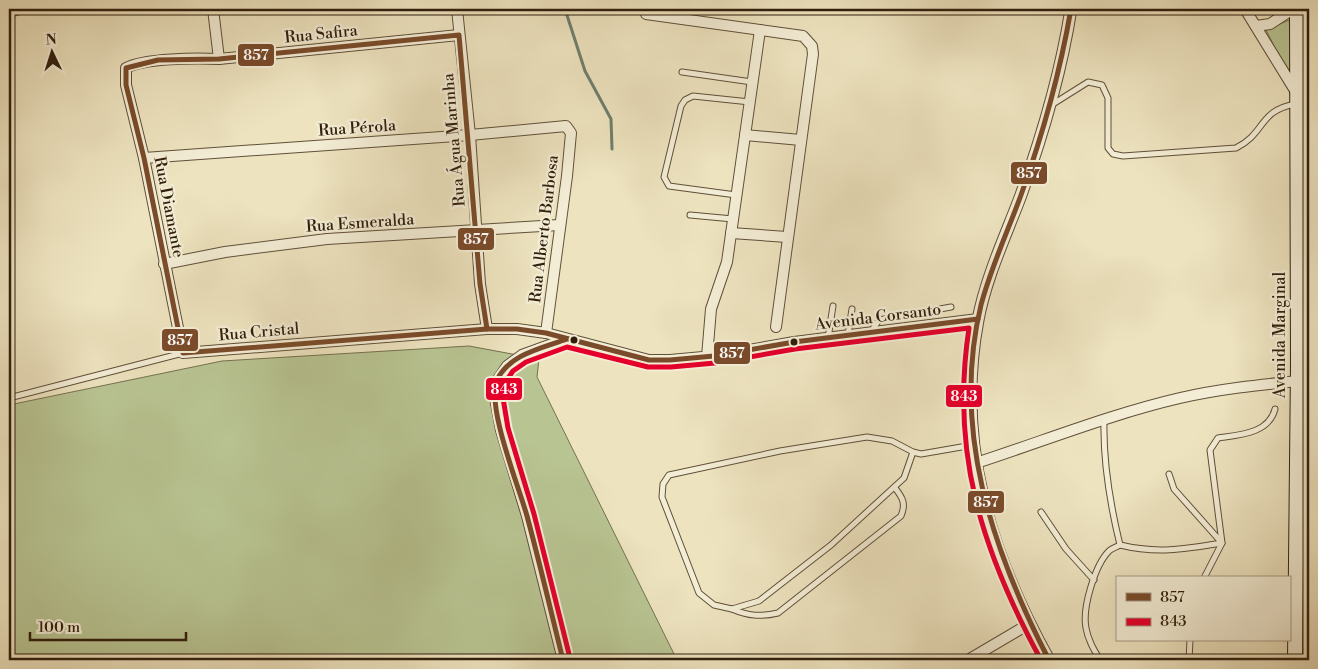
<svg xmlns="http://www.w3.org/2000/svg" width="1318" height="669" font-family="'Libre Bodoni',serif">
  <rect width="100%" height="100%" fill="#ede3bf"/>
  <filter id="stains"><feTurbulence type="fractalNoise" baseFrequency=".004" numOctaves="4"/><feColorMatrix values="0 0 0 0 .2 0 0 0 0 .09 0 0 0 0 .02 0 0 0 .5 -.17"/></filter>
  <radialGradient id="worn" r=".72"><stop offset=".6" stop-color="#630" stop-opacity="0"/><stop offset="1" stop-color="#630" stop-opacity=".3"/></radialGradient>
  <g fill="#b8c492" stroke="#74714f">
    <path d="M9,9h29l-29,9z"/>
    <path d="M1289,20l4,25 1,28 -9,-5 -19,-38z"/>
    <path d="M469,346l70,13 -2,18 140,283h-668v-255l213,-44z"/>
  </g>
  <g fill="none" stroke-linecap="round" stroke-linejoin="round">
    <path stroke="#6f7e6e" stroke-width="3" d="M565,9l20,62 26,48 1,30"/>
    <g stroke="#604f39" stroke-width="7">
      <g id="service">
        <path d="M682,72l70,10"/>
        <path d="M1053,104l35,-22 14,3 6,13v50l5,6 10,2 113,-8c30,-15 22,-37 59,-44"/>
        <path d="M736,195l-67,-9 -5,-9 17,-71 4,-6 8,-4 57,6"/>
        <path d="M690,215l43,4"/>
        <path d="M870,333l9,-13 72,-13"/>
        <path d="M848,335l4,-26"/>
        <path d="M828,338l5,-32"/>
        <path d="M9,398l174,-45"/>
        <path d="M1104,420c-1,42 6,84 16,125"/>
        <path d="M913,452l-9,26 -73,67 -72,56 -27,8 -18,-4 -15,-12 -37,-96 1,-13 6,-9 111,-24 87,-14 25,4 21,11 8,2 52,-9"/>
        <path d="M1041,512l25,37 28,31"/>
        <path d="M1204,578l18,-35 -12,-93 8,-12c20,-3 51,-4 57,-29"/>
        <path d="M732,609c16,7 29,8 46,4l123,-97c5,-12 2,-18 -6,-28"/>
        <path d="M1100,660c-6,-10 -12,-20 -14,-32 -4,-20 9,-63 23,-77 3,-3 8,-4 11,-6 37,9 65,4 102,-2l-48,-54 -5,-15"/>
        <path d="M1117,660h18"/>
        <path d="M1189,660l1,-20"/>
      </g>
    </g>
    <g stroke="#604f39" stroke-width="12">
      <g id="minor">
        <path d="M213,9l6,50"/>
        <path d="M457,9l13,126 10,149 7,45"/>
        <path d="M1245,9l51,83"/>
        <path d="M646,14l157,22 9,10 1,8 -37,273"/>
        <path d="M1256,26l14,-2 23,-15"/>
        <path d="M459,35l-240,24c-22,-1 -75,-1 -93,9v17l18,73 39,195 304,-24h30l29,4 103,27h21l44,-4 80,-14 184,-23"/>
        <path d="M745,135l56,5"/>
        <path d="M144,158l326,-23 96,-9 5,7 -4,43 -21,157"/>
        <path d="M731,233l56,4"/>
        <path d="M164,264l61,-12 102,-13 232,-14"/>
        <path d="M707,357l4,-48 16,-47 33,-232"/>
        <path d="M976,463c68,-22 135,-49 204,-65 39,-9 78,-13 118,-17"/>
        <path d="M563,660l-36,-144 -26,-86 -6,-32 2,-17 10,-15 15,-11 44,-16"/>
        <path d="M968,660l61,-36"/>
      </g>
    </g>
    <g stroke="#604f39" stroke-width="13">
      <g id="tertiary">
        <path d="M1298,366l11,-7"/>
        <path d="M1049,660c-59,-106 -94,-218 -71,-340 8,-43 28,-85 43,-125 22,-61 40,-122 50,-186"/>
      </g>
    </g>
    <g stroke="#311e0c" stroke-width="16">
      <path id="secondary" d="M1295,660l3,-294 -1,-357"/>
    </g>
    <use href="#service" stroke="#f3edd5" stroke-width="5"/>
    <use href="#minor" stroke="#f3edd5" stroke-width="10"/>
    <use href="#tertiary" stroke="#f3edd5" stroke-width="11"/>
    <use href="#secondary" stroke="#f3edd5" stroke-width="14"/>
    <g stroke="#f3edd5" stroke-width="9">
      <g id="bus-1">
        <path d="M459,35l21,249 7,45 -304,24 -39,-195 -18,-73v-17l32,-8 61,-1z"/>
        <path d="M487,329h30l29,4 103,27h21l44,-4 80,-14 184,-23"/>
        <path d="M563,660c-12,-48 -23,-96 -36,-144 -8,-29 -41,-110 -30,-136 12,-26 46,-32 70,-41"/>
        <path d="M1049,660c-57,-110 -98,-231 -68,-355 10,-38 27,-74 40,-110 22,-61 39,-123 50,-186"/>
      </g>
    </g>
    <g stroke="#f3edd5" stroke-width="9">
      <path id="bus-2" d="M570,658l-36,-144 -26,-86 -5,-30 1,-14 9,-13 13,-9 41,-15 81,20h23l44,-4 80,-14 174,-21c-19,125 13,223 72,332"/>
    </g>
    <use href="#bus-1" stroke="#7a4b2a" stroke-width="5"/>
    <use href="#bus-2" stroke="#e4002b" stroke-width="5"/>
  </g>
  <g fill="#311e0c" stroke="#f3edd5" stroke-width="2">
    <circle cx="574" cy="340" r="4.5"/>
    <circle cx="794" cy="342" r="4.5"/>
  </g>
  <g text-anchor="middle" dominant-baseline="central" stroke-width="4.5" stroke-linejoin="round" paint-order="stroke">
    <g font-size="16" fill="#311e0c" stroke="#f3edd5">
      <text transform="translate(321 34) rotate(-6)">Rua Safira</text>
      <text transform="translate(357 128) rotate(-4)">Rua Pérola</text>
      <text transform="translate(454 140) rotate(-95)">Rua Água Marinha</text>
      <text transform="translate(169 207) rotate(79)">Rua Diamante</text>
      <text transform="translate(360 223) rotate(-4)">Rua Esmeralda</text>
      <text transform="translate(544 229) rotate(-83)">Rua Alberto Barbosa</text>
      <text transform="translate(878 317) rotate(-7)">Avenida Corsanto</text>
      <text transform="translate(259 332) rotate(-5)">Rua Cristal</text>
      <text transform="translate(1280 335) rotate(-90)">Avenida Marginal</text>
    </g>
  </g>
  <g stroke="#f3edd5" stroke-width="2">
    <rect x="237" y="43" width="38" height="24" rx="5" fill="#7a4b2a"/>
    <rect x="1010" y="161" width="38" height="24" rx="5" fill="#7a4b2a"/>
    <rect x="457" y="227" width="38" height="24" rx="5" fill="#7a4b2a"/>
    <rect x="161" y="328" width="38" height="24" rx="5" fill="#7a4b2a"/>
    <rect x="713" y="341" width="38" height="24" rx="5" fill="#7a4b2a"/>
    <rect x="485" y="377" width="38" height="24" rx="5" fill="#e4002b"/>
    <rect x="945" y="384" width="38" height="24" rx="5" fill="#e4002b"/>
    <rect x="967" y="490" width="38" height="24" rx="5" fill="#7a4b2a"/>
  </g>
  <g font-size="14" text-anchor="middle" font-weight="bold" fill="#fff">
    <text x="256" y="60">857</text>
    <text x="1029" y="178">857</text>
    <text x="476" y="244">857</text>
    <text x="180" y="345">857</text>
    <text x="732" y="358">857</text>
    <text x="504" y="394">843</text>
    <text x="964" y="401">843</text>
    <text x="986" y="507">857</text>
  </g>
  <rect width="1318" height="669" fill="none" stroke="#ede3bf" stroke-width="30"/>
  <rect x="10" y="10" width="1298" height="649" fill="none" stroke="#311e0c" stroke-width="2.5"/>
  <rect x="15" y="15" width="1288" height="639" fill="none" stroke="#311e0c"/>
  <rect x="1116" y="576" width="175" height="65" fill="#f3edd5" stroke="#a59a85"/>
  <rect x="1126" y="593" width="25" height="8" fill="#7a4b2a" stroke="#a59a85"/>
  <text x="1160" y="602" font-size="15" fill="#311e0c">857</text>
  <rect x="1126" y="618" width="25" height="8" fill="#e4002b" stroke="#a59a85"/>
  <text x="1160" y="626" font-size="15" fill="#311e0c">843</text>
  <g transform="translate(52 52) rotate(356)" stroke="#f3edd5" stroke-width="4" paint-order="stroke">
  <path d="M0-4L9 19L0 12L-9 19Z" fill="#311e0c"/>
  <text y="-8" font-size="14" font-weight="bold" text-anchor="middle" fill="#311e0c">N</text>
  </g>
  <path d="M30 632v8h156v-8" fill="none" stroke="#311e0c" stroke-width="2.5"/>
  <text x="38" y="632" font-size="15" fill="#311e0c" stroke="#f3edd5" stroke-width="4" paint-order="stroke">100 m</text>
  <rect width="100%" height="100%" filter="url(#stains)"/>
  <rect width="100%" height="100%" fill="url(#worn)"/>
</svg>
